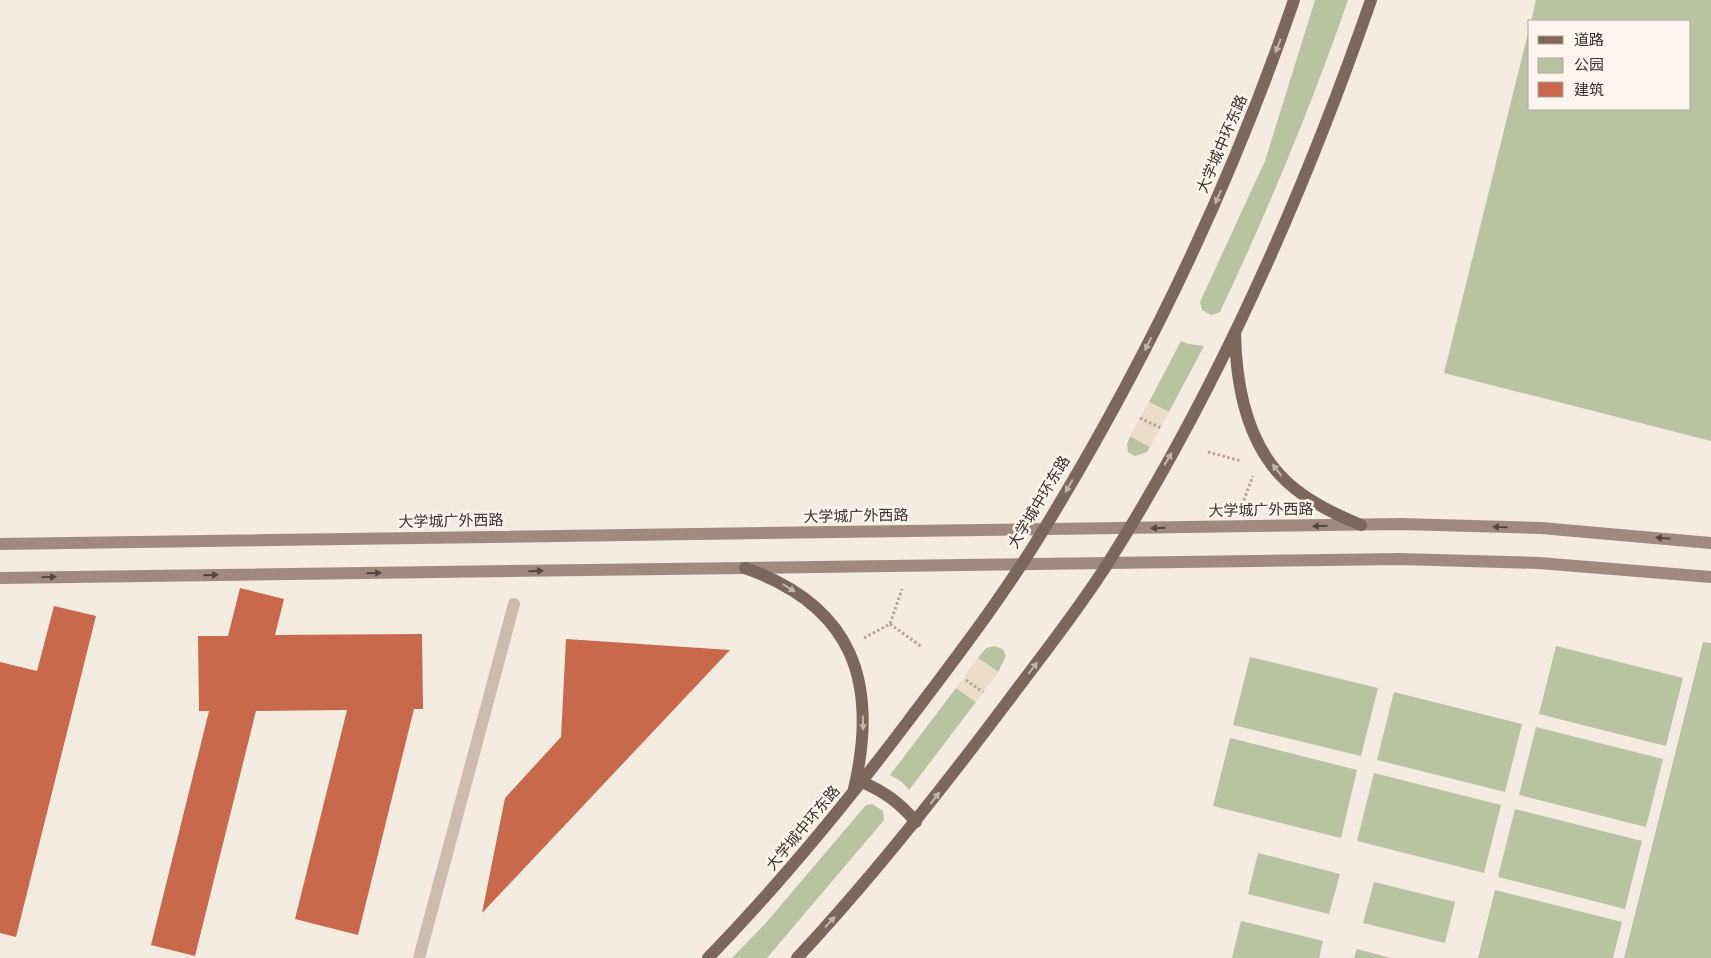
<svg xmlns="http://www.w3.org/2000/svg" width="1711" height="958" font-family="Roboto,'Noto Sans SC',sans-serif">
  <rect width="100%" height="100%" fill="#f4ebe1"/>
  <g fill="#b8c4a0">
    <path d="M1315,0h33c-37,107 -80,210 -128,312l-9,3 -9,-5 -2,-8 65,-141z"/>
    <path d="M1536,0h175v441l-267,-68 86,-348v84h160v-88h-159z"/>
    <path d="M1181,341l8,3 15,2 -35,66 -20,-10z"/>
    <path d="M1130,436l20,11 -3,5 -12,4 -7,-4 -1,-8z"/>
    <path d="M1703,642l8,1v315h-87z"/>
    <path d="M994,646l9,3 3,7 -8,16 -20,-14 8,-10z"/>
    <path d="M1556,646l127,32 -17,68 -127,-32z"/>
    <path d="M1250,657l128,31 -17,68 -128,-31z"/>
    <path d="M956,688l20,14 -67,88 -7,-8 -12,-7z"/>
    <path d="M1394,692l128,32 -17,68 -128,-32z"/>
    <path d="M1536,727l127,32 -17,68 -127,-32z"/>
    <path d="M1230,738l127,32 -16,68 -128,-32z"/>
    <path d="M1374,773l127,32 -17,68 -127,-32z"/>
    <path d="M872,804l11,7 1,9 -117,138h-35l33,-34 101,-119z"/>
    <path d="M1515,809l127,32 -17,68 -127,-32z"/>
    <path d="M1258,853l82,21 -11,40 -81,-20z"/>
    <path d="M1374,882l81,20 -10,41 -82,-20z"/>
    <path d="M1495,890l127,32 -9,36h-135z"/>
    <path d="M1241,921l82,20 -4,17h-87z"/>
    <path d="M1357,949l34,9h-37z"/>
  </g>
  <g fill="#ecdcc8">
    <path d="M1149,402l20,10 -19,35 -20,-11z"/>
    <path d="M978,658l20,14 -22,30 -20,-14z"/>
  </g>
  <g fill="#c8694b">
    <path d="M240,588l44,11 -9,36 147,-1 1,75h-9l-56,226 -63,-16 52,-209 -91,1 -61,245 -44,-11 58,-234h-10l-1,-75h30z"/>
    <path d="M54,606l42,10 -80,321 -16,-4v-271l37,9z"/>
    <path d="M566,639l164,11 -248,263 23,-115 56,-61z"/>
  </g>
  <g fill="none" stroke-linecap="round" stroke-linejoin="round">
    <g stroke="#b9a596" stroke-width="3" stroke-dasharray="2.5 2.5" stroke-linecap="butt">
      <path d="M1140,418l21,10"/>
      <path d="M1208,452l33,9"/>
      <path d="M1242,505l11,-29"/>
      <path d="M890,624l32,23"/>
      <path d="M864,638l26,-14 12,-35"/>
      <path d="M966,680l17,12"/>
    </g>
    <path stroke="#cdbbac" stroke-width="12" d="M419,958l95,-354"/>
    <g stroke="#a18a7d" stroke-width="12">
      <path d="M0,544l1401,-20 140,4 170,15"/>
      <path d="M0,578l1400,-19 139,4 172,14"/>
    </g>
    <g stroke="#7d675c" stroke-width="12">
      <path d="M1235,333c1,51 12,111 51,148 21,20 48,33 75,44"/>
      <path d="M745,568c108,38 134,114 109,221"/>
      <path d="M862,782c23,10 38,21 54,40"/>
      <path d="M708,958c72,-74 136,-152 198,-234 48,-64 97,-127 138,-195 102,-167 187,-344 250,-529"/>
      <path d="M797,958c75,-80 142,-165 208,-253 35,-47 72,-93 103,-142 111,-176 195,-367 263,-563"/>
    </g>
  </g>
  <defs><path id="oneway-solid" d="M-6-.8H1V-3.2L6.5 0L1 3.2V.8H-6Z" transform="scale(1.25)"/></defs>
  <g fill="#c2b5ac">
    <use href="#oneway-solid" transform="translate(1278 46) rotate(111)"/>
    <use href="#oneway-solid" transform="translate(1218 197) rotate(114)"/>
    <use href="#oneway-solid" transform="translate(1148 344) rotate(116)"/>
    <use href="#oneway-solid" transform="translate(1168 459) rotate(-60)"/>
    <use href="#oneway-solid" transform="translate(1277 470) rotate(-128)"/>
    <use href="#oneway-solid" transform="translate(1069 486) rotate(120)"/>
    <use href="#oneway-solid" transform="translate(789 588) rotate(32)"/>
    <use href="#oneway-solid" transform="translate(1033 668) rotate(-53)"/>
    <use href="#oneway-solid" transform="translate(863 723) rotate(89)"/>
    <use href="#oneway-solid" transform="translate(935 798) rotate(-52)"/>
    <use href="#oneway-solid" transform="translate(830 922) rotate(-47)"/>
  </g>
  <g fill="#544640">
    <use href="#oneway-solid" transform="translate(1320 526) rotate(179)"/>
    <use href="#oneway-solid" transform="translate(1500 527) rotate(-179)"/>
    <use href="#oneway-solid" transform="translate(1158 528) rotate(179)"/>
    <use href="#oneway-solid" transform="translate(1663 538) rotate(-175)"/>
    <use href="#oneway-solid" transform="translate(536 571) rotate(-1)"/>
    <use href="#oneway-solid" transform="translate(374 573) rotate(-1)"/>
    <use href="#oneway-solid" transform="translate(211 575) rotate(-1)"/>
    <use href="#oneway-solid" transform="translate(49 577) rotate(-1)"/>
  </g>
  <g text-anchor="middle" dominant-baseline="central" stroke-width="5" stroke-linejoin="round" paint-order="stroke">
    <g font-size="15" fill="#3b302b" stroke="#fbf5ee">
      <text transform="translate(1222 144) rotate(-67)">大学城中环东路</text>
      <text transform="translate(1039 502) rotate(-59)">大学城中环东路</text>
      <text transform="translate(1261 510) rotate(-1)">大学城广外西路</text>
      <text transform="translate(856 516) rotate(-1)">大学城广外西路</text>
      <text transform="translate(451 521) rotate(-1)">大学城广外西路</text>
      <text transform="translate(803 828) rotate(-50)">大学城中环东路</text>
    </g>
  </g>
  <rect x="1528" y="20" width="162" height="90" fill="#fbf5ee" stroke="#aea6a0"/>
  <rect x="1538" y="36" width="25" height="8" fill="#7d675c" stroke="#aea6a0"/>
  <text x="1574" y="45" font-size="15" fill="#3b302b">道路</text>
  <rect x="1538" y="58" width="25" height="15" fill="#b8c4a0" stroke="#aea6a0"/>
  <text x="1574" y="70" font-size="15" fill="#3b302b">公园</text>
  <rect x="1538" y="82" width="25" height="15" fill="#c8694b" stroke="#aea6a0"/>
  <text x="1574" y="95" font-size="15" fill="#3b302b">建筑</text>
</svg>
